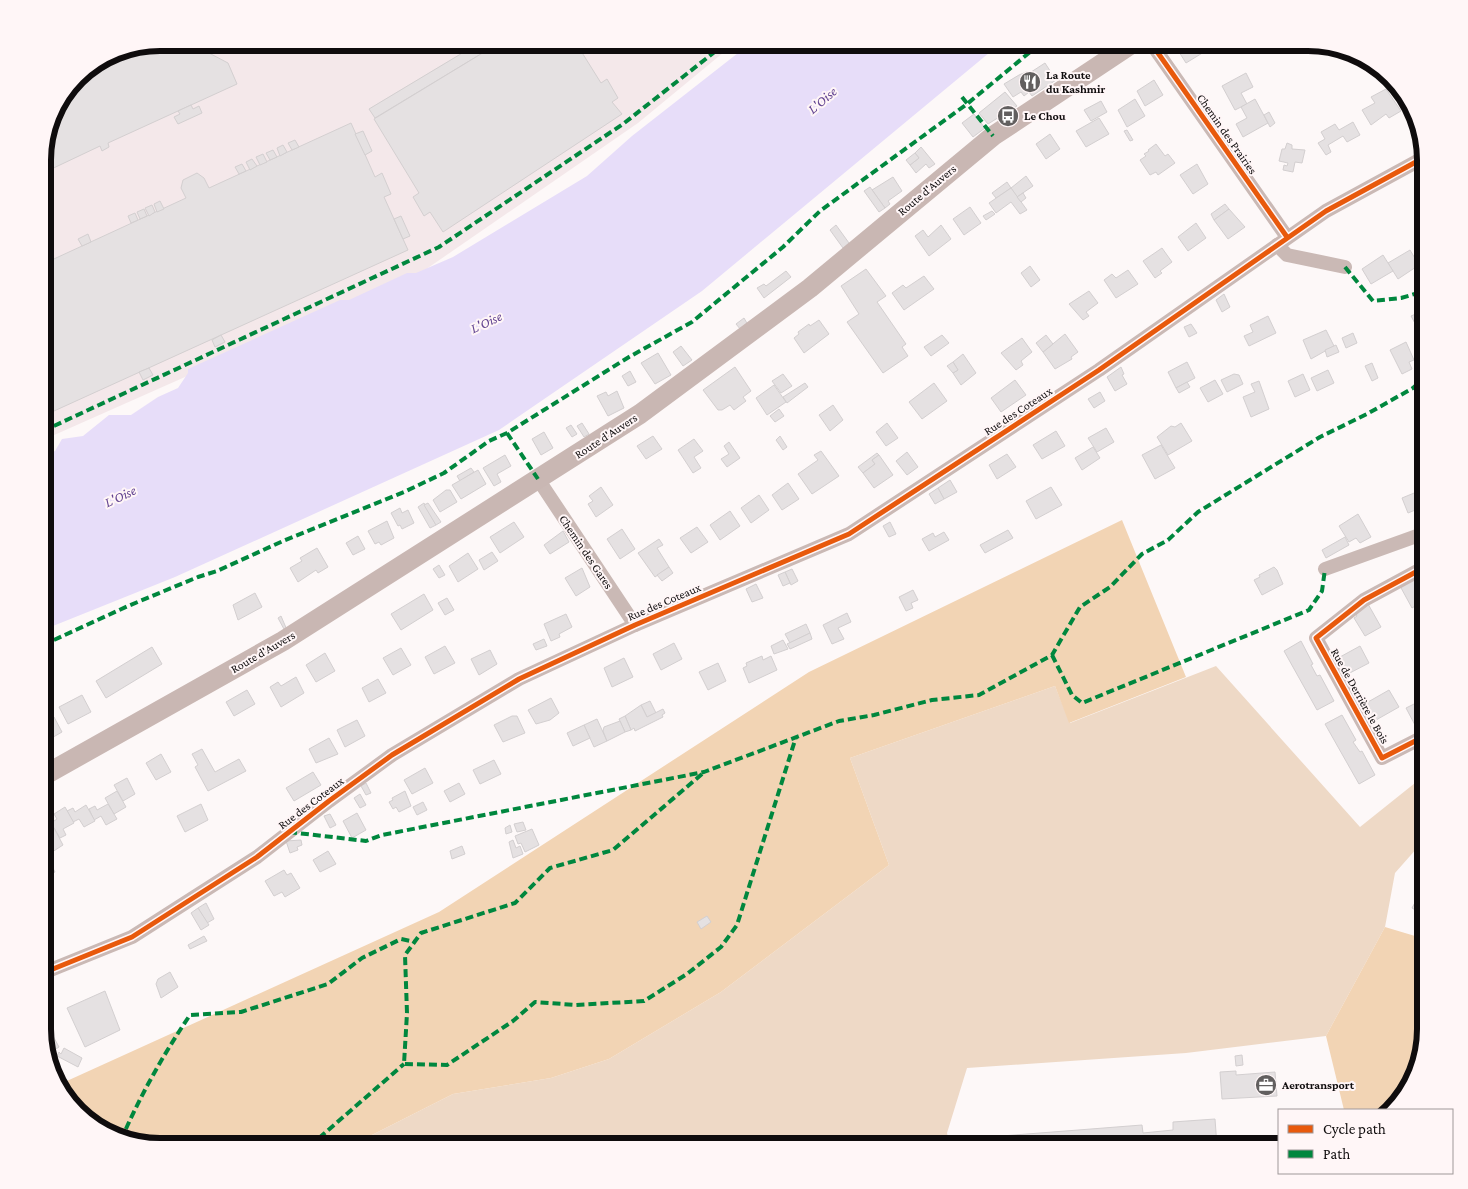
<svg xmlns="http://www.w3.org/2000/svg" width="1468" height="1189" font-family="'Crimson Pro',serif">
  <rect width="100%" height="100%" fill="#fdf8f8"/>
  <path fill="#f4e8ea" d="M160,43h575l-97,80 -216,149 -379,168v-288l12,-44 27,-36z"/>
  <path fill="#eed9c6" d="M1216,666l144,161 65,-52v64l-30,34 -10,54 -59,109 -140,17 -219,15 -20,65 3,13h-598l14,-8 87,-44 98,-16 58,-19 112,-67 168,-127 -39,-107 205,-72 15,37z"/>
  <g fill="#f2d4b4">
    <path d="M1122,520l64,157 -117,46 -14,-37 -205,72 39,107 -168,127 -112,67 -58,19 -98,16 -87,44 -14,8h-192l-38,-6 -39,-22 -25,-33 381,-173 370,-240z"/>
    <path d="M1385,927l40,12c1,48 9,138 -34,171h-47l-18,-74z"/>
  </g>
  <path fill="#e7ddf9" d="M758,43h243l-299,248 -203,139 -324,147 -132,53v-174l12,-5 7,-12 21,-3 26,-21h22l27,-18 20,-9 10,-15v-4l152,-69h9l58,-27h9l37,-16 134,-81 45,-40 106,-83 11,-3z"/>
  <g fill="#e5e1e2" stroke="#d3cfd0">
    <path d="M160,42l30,1 38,20 9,21 -129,59 1,4 -7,4 -2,-5 -57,27v-21l12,-44 27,-36 33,-21z"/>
    <path d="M190,43h21l4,1 -5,9z"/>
    <path d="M479,43h20l-124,75 -6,-9z"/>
    <path d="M499,43h77l25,40 6,-4 11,19 -6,4 10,12 -179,118 -13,-20 -6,4 -11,-19 6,-4 -45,-74z"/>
    <path d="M689,43h27l-15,11 -8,-4z"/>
    <path d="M1176,43h22l6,9 -18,11 -12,-19z"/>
    <path d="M1045,63l11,17 -24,16 -3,-4 -5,4 -3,-4 -8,5 -9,-13 15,-9 7,-3 2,2z"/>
    <path d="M1246,73l7,14 -12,6 6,11 -12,6 -13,-24z"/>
    <path d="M1154,80l9,15 -18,11 -8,-15z"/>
    <path d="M1386,89l15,22 -12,7 -3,-4 -15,11 -9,-15 13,-7 -4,-6z"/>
    <path d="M1005,92l12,14 -29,18 -9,-11z"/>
    <path d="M1135,99l10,17 -18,11 -9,-17z"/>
    <path d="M1255,99l13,24 -25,14 -7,-13 11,-6 -6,-11z"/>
    <path d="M1101,101l6,11 -16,9 -7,-11z"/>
    <path d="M191,105l2,4 6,-3 3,7 -24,11 -4,-7 6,-3 -2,-3z"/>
    <path d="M1269,112l6,11 -5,4 -6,-12z"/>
    <path d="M974,114l11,14 -12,9 -11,-14z"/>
    <path d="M1099,118l10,16 -23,13 -10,-16z"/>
    <path d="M1353,122l7,13 -13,7 -4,-6 -15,9 3,7 -5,3 -8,-12 7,-4 -4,-7 14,-8 4,6z"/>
    <path d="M351,123l24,54 7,-4 9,21 -7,3 24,53 -365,166v-152l143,-66 -5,-10 2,-8 14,-7 7,5 5,10z"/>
    <path d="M1127,130l6,10 -3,1 -6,-10z"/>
    <path d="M363,131l9,20 -7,4 -10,-21z"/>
    <path d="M1050,134l10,15 -14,10 -10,-15z"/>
    <path d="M295,140l4,7 -7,3 -4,-7z"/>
    <path d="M1287,143l5,2v4l13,1 -3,13 -7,-1 -2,10 -10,-2 1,-5 3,1 1,-3 -9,-2 3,-12h3z"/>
    <path d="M1156,144l9,12 3,-2 7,9 -17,12 -2,-3 -6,3 -10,-15 6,-4 -2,-2 5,-3 -1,-1z"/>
    <path d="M283,145l4,7 -7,4 -3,-8z"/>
    <path d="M921,147l14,17 -6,4 -3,-4 -10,9 -6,-8 9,-7 -4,-5z"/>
    <path d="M273,150l4,7 -7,3 -4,-7z"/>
    <path d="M915,153l4,5 -9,7 -4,-5z"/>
    <path d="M263,154l4,8 -7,3 -4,-8z"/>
    <path d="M252,159l5,7 -7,4 -4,-8z"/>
    <path d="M242,164l4,7 -7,3 -4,-7z"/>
    <path d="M1197,164l11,20 -15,10 -13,-19z"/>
    <path d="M1026,176l7,10 -16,11 -6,-9z"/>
    <path d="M893,177l9,14 -14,10 2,3 -5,4 -13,-18z"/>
    <path d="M1007,182l4,6 -15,10 -4,-5z"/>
    <path d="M870,187l15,21 -6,4 -15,-21z"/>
    <path d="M1011,188l16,22 -7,4 -9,-12 -15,11 -7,-10z"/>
    <path d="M1023,193l3,5 -5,4 -4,-5z"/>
    <path d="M160,201l4,8 -7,3 -3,-8z"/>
    <path d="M1225,204l4,5 -15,11 -3,-6z"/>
    <path d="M152,205l3,7 -6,4 -4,-8z"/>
    <path d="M970,207l11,16 -17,12 -11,-16z"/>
    <path d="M144,209l3,7 -7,3 -3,-7z"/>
    <path d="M1229,209l16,18 -17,12 -14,-19z"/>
    <path d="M992,211l3,3 -9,6 -3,-4z"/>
    <path d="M135,213l3,7 -7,3 -3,-7z"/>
    <path d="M401,216l9,20 -7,3 -9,-20z"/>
    <path d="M1196,223l10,15 -18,13 -10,-14z"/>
    <path d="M836,225l13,18 -6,5 -13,-18z"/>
    <path d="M941,225l10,14 -22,17 -14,-20 8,-6 5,7z"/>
    <path d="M88,234l3,8 -9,4 -4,-7z"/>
    <path d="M1425,240v22l-9,-16z"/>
    <path d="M1162,248l10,14 -12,9 2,2 -7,5 -12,-17z"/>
    <path d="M1410,250l9,15 -21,14 -10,-16z"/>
    <path d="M1383,255l10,16 -22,13 -9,-15z"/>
    <path d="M1030,266l10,14 -9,7 -10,-14z"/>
    <path d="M866,269l20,27 -9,6 29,42 -4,3 6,9 -25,17 -36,-51 12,-8 -18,-28z"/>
    <path d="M1128,270l10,14 -22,14 -12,-18 8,-6 4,4z"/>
    <path d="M786,271l5,6 -27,21 -7,-10 7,-4 2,2z"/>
    <path d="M924,276l10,13 -30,21 -12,-17 11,-8 3,3z"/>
    <path d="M1089,291l9,12 -12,9 3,4 -6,4 -14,-16z"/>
    <path d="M1224,294l6,13 -8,5 -6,-12z"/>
    <path d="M1425,310v27l-2,1 -12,-22z"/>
    <path d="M1268,316l8,17 -27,13 -5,-10 9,-4 -3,-7z"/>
    <path d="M744,318l4,7 -7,5 -5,-6z"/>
    <path d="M819,320l10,14 -25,19 -10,-15 5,-4 -1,-2 11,-8 1,2z"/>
    <path d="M1191,324l6,9 -8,4 -5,-10z"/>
    <path d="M1326,330l8,16 -23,13 -8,-19z"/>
    <path d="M1353,333l4,10 -11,5 -4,-10z"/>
    <path d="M1065,334l13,18 -7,5 1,2 -17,10 -12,-17z"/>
    <path d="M221,335l4,7 -10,5 -3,-7z"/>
    <path d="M942,335l7,8 -18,13 -7,-9z"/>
    <path d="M1046,335l7,9 -10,8 -7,-9z"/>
    <path d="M1022,338l10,14 -11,9 2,4 -7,5 -15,-17z"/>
    <path d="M1406,342l8,18 -5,2 3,7 -10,5 -12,-24z"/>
    <path d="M1336,345l3,7 -12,5 -2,-7z"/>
    <path d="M681,346l11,14 -9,6 -10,-14z"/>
    <path d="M658,353l13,22 -16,9 -14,-21z"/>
    <path d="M963,354l13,19 -15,12 -8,-12 5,-3 -5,-8z"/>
    <path d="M953,362l5,8 -5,3 -6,-7z"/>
    <path d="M1187,362l8,16 -19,10 -8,-16z"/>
    <path d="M1372,363l6,15 -6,3 -7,-15z"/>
    <path d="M735,367l16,24 -8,6 3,4 -12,9 -4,-5 -8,5h-4l-15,-20z"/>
    <path d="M1121,367l3,7 -2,1 5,9 -12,7 -8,-14z"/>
    <path d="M149,368l4,7 -10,5 -4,-8z"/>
    <path d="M1328,370l6,13 -17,8 -6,-13z"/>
    <path d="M630,371l6,11 -8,4 -6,-10z"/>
    <path d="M783,374l9,12 -11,7 -9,-12z"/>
    <path d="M1234,374l5,1 4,9 -16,8 -6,-12z"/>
    <path d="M1303,374l7,16 -15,7 -7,-16z"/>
    <path d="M1015,380l11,15 -25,17 -10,-14z"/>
    <path d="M1215,380l8,14 -15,8 -8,-14z"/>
    <path d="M1259,381l10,28 -18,8 -8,-20 12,-5 -4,-8z"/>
    <path d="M1187,382l3,5 -11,6 -3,-5z"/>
    <path d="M805,383l3,4 -21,16 -4,-6z"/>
    <path d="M934,383l13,18 -25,18 -13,-17z"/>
    <path d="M774,385l12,17 -19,13 -11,-17z"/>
    <path d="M617,391l7,17 -16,8 -11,-20 9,-4 2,4z"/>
    <path d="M1100,392l5,9 -11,7 -6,-9z"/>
    <path d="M833,405l10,15 -13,11 -11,-16z"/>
    <path d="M779,409l5,7 -9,6 -5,-6z"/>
    <path d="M582,423l7,11 -5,3 -7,-11z"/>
    <path d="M887,423l11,15 -12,8 -10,-14z"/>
    <path d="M1181,423l11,18 -24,14 -11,-18 14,-11 4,1z"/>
    <path d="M571,425l6,9 -5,3 -6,-9z"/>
    <path d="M1106,428l8,14 -17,10 -9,-14z"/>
    <path d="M1056,431l9,15 -23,13 -9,-14z"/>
    <path d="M544,432l9,16 -12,7 -9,-16z"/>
    <path d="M653,436l9,13 -16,10 -9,-13z"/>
    <path d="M780,436l7,11 -4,3 -7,-10z"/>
    <path d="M694,439l9,12 -9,6 7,11 -8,5 -15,-23z"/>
    <path d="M729,442l11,16 -13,9 -6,-8 8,-5 -5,-8z"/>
    <path d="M1161,445l14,23 -20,11 -13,-24z"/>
    <path d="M1093,447l7,11 -18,12 -7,-12z"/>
    <path d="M821,451l18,25 -27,18 -14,-20 20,-14 -4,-5z"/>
    <path d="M907,452l11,15 -11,8 -11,-14z"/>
    <path d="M877,453l2,2 -7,5 3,4 -12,9 -5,-6z"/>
    <path d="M1007,454l9,13 -19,12 -8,-14z"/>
    <path d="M505,455l6,11 -14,8 4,8 -7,4 -11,-18z"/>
    <path d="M879,455l14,20 -19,13 -11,-15 12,-9 -3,-4z"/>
    <path d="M471,468l3,4 -14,9 -3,-5z"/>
    <path d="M478,470l8,14 -25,15 -9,-14z"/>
    <path d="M950,480l7,12 -13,7 -6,-11z"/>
    <path d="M788,483l11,16 -17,11 -10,-15z"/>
    <path d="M601,487l12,18 -17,12 -8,-13 5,-3 -4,-5z"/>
    <path d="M1051,487l11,18 -26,14 -10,-18z"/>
    <path d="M938,488l6,11 -9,5 -6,-10z"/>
    <path d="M446,490h4l7,12 -17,10 -7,-12z"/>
    <path d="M1419,491l6,15 -17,7 -6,-15z"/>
    <path d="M759,495l10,15 -18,13 -10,-15z"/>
    <path d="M424,503l12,22 -6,3 -12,-21z"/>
    <path d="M428,503l13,19 -5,3 -12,-20z"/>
    <path d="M400,508l2,5 6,-3 6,13 -12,6 -2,-4 -2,1 -7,-13z"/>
    <path d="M730,511l10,15 -20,14 -10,-15z"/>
    <path d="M1358,514l13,23 -11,6 -4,-5 -7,4 -10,-16z"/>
    <path d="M387,521l7,17 -13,7 -2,-3 -4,2 -7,-13z"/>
    <path d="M514,522l10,15 -24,16 -10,-16z"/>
    <path d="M890,522l6,12 -7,3 -6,-11z"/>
    <path d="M697,527l11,15 -17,11 -11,-15z"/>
    <path d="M622,529l13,20 -15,10 -13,-20z"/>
    <path d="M1008,530l5,8 -28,15 -5,-8z"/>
    <path d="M563,531l6,11 -19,12 -6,-9z"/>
    <path d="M944,532l5,8 -20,11 -7,-12 11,-6 2,4z"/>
    <path d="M358,536l7,13 -12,6 -7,-12z"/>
    <path d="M1345,537l4,8 -23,13 -4,-8z"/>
    <path d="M659,539l4,6 -6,3 12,19 -14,10 -17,-24z"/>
    <path d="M317,548l11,19 -10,6 -2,-3 -18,12 -8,-14 12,-7 -2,-3z"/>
    <path d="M492,552l6,9 -14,9 -5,-10z"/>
    <path d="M468,553l10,16 -20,13 -9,-16z"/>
    <path d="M439,565l6,10 -6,3 -6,-9z"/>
    <path d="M669,567l4,6 -11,8 -5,-6z"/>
    <path d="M1274,567l3,3 6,14 -21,11 -8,-15 6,-3 -1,-2z"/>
    <path d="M582,568l8,19 -14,9 -11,-18z"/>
    <path d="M792,569l6,12 -7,4 -6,-13z"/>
    <path d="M785,572l5,11 -7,3 -5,-11z"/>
    <path d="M1415,578l10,16v6l-13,8 -12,-22z"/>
    <path d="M756,584l7,14 -11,4 -6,-13z"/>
    <path d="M913,590l5,10 -7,3 2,5 -7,3 -7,-14z"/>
    <path d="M255,593l7,14 -24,13 -5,-15z"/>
    <path d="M424,594l9,16 -32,20 -10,-16z"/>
    <path d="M447,598l7,12 -9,5 -7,-12z"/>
    <path d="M1368,604l13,23 -16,9 -11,-18 3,-2 -3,-5z"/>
    <path d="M847,613l4,9 -13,6 6,11 -12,5 -9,-19z"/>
    <path d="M566,614l6,13 -13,7 1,3 -9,4 -7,-17z"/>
    <path d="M281,616l6,14 -2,1 -7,-13z"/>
    <path d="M806,624l4,9 -20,10 -5,-9z"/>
    <path d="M810,633l2,6 -22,10 -3,-5z"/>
    <path d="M544,639l3,7 -11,4 -3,-6z"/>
    <path d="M783,640l5,9 -14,5 -3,-8z"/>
    <path d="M1301,641l12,23 -2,1 6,11 3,-1 14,26 -17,9 -33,-59z"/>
    <path d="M674,643l8,16 -21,11 -8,-16z"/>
    <path d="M445,646l10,17 -21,11 -9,-17z"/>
    <path d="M1360,646l9,17 -25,13 -8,-14 6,-3 -2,-2z"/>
    <path d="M152,647l10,17 -56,34 -10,-17z"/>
    <path d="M401,648l10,17 -18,10 -10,-17z"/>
    <path d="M490,650l7,14 -18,11 -8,-16z"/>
    <path d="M325,653l10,18 -19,11 -10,-17z"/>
    <path d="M762,656l1,4 8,-4 6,14 -28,13 -6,-15 4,-2 -1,-3z"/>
    <path d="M624,658l9,19 -21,10 -8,-19z"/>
    <path d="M718,663l8,18 -18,9 -9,-18z"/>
    <path d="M296,677l8,16 -23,14 -11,-20 8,-5 3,4z"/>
    <path d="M378,679l8,14 -17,9 -7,-14z"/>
    <path d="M247,690l8,14 -21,12 -8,-14z"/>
    <path d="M1389,690l10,17 -23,13 -1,-2 -6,3 -8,-15z"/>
    <path d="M82,695l9,17 -23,12 -9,-17z"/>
    <path d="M551,698l8,15 -9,7 -14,4 -8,-14z"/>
    <path d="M1422,700l3,5v22l-4,2 -3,-5 -3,1 -9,-17z"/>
    <path d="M650,701l6,12 -9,4 -6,-12z"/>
    <path d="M641,705l6,12 16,-8 2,4 -3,2 1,2 -28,14 -1,-3 -3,2 -6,-14z"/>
    <path d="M1342,715l14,25 -3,2 7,10 2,-1 13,24 -16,9 -34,-60z"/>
    <path d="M512,716h5l8,17 -22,9 -9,-17z"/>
    <path d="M625,716l6,14 -6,2 -6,-13z"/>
    <path d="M54,717l8,15 -19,11v-21z"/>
    <path d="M597,719l10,22 -13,6 -10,-22z"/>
    <path d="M357,720l8,16 -20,11 -8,-17z"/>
    <path d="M620,721l5,11 -18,9 -4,-10 1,-4z"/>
    <path d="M584,725l6,13 -17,8 -6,-13z"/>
    <path d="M329,738l9,16 -22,9 -7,-14z"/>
    <path d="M202,749l13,23 24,-13 7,12 -38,20 -13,-24 3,-2 -6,-11z"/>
    <path d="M161,754l10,18 -15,8 -10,-17z"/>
    <path d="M494,760l7,14 -21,10 -7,-14z"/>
    <path d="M425,768l8,15 -21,11 -8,-14z"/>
    <path d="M313,772l8,13 -27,16 -8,-13z"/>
    <path d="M127,778l8,16 -12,7 -9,-16z"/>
    <path d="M366,783l5,10 -5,2 -5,-9z"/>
    <path d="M459,783l6,11 -15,8 -6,-11z"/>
    <path d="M117,791l9,16 -12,7 -9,-16z"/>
    <path d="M405,791l6,15 -12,6 -3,-5 -3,2 -4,-7 4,-2 -1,-2z"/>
    <path d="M360,794l6,11 -6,3 -6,-10z"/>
    <path d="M423,802l4,8 -10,5 -4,-8z"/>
    <path d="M108,804l9,15 -11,6 -5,-9 -7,4 -5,-11 6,-3 2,4z"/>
    <path d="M201,804l7,16 -23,12 -8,-16z"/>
    <path d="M86,805l9,16 -11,6 -5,-8 -6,3 -6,-11 6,-3 2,4z"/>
    <path d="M65,807l9,16 -11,6 3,6 -6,3 -9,-15 6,-4 -3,-5z"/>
    <path d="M357,813l9,17 -14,8 -9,-17z"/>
    <path d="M330,814l6,11 -6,3 -6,-12z"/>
    <path d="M523,822l3,8 -9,2 -3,-8z"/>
    <path d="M510,825l2,7 -6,2 -1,-6z"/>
    <path d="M54,828l9,17 -17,11 -3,-6v-8l3,-2 -3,-6z"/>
    <path d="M532,829l7,16 -14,7 -4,-9 -3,1 -3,-8z"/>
    <path d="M301,840l1,5 -5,2 1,3 -8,3 -4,-12z"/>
    <path d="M513,840l3,8 4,-2 3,8 -10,4 -4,-16z"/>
    <path d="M462,846l3,8 -13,5 -2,-8z"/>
    <path d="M43,850l12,22 -12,6z"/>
    <path d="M328,851l8,13 -16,8 -7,-12z"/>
    <path d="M284,870l3,5 4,-2 9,15 -15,9 -3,-5 -8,4 -9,-15z"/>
    <path d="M1425,893v23l-13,-8 6,-11 3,3z"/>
    <path d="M206,903l8,16 -7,4 -9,-15z"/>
    <path d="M198,908l11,17 -8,5 -10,-17z"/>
    <path d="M707,916l4,6 -10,7 -4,-7z"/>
    <path d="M204,936l3,5 -17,8 -2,-4z"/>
    <path d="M170,972l8,15 -17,11 -5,-14 2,-5z"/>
    <path d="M105,991l15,39 -35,17 -18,-39z"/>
    <path d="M53,1036l6,11 -11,7 -4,-13z"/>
    <path d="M64,1048l18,10 -4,9 -21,-11 2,-4 2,2z"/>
    <path d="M1242,1055l1,10 -7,1 -1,-10z"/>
    <path d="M1236,1071v4l39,-3 2,24 -55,3 -2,-27z"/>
    <path d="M1215,1119l2,27h-240l-1,-8 166,-13 1,8 30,-3v-8z"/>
  </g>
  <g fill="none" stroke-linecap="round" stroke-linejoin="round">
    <g stroke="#cab9b5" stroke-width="14">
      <path d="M1151,43l136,194"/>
      <path d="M1277,245l10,10 58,12"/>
      <path d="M538,479l97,146"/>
      <path d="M1325,569l100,-36"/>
      <path d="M1425,736l-43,22 -66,-120 48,-38 61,-33"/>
      <path d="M43,973l89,-36 125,-80 72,-56 63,-46 127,-76 116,-54 214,-91 250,-164 227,-159 99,-54"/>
    </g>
    <path stroke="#c9b7b3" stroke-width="20" d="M43,776l240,-135 357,-227 170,-126 183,-152 140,-93"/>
    <g stroke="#00873e" stroke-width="4" stroke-dasharray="8 4" stroke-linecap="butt">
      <path d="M962,97l31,39"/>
      <path d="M1345,267l28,34 28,-3 24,-7"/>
      <path d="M43,431l396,-184 184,-123 103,-81"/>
      <path d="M507,433l31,46"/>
      <path d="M43,645l85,-39 70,-29 19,-6 66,-30 121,-49 40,-19 45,-32 18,-8 122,-76 63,-35 91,-75 37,-36 147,-107 74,-61"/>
      <path d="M1052,655l20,40 10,8 227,-93 13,-19 3,-22"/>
      <path d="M702,774l-89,76 -63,18 -35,35 -94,30 -16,22 2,58 -3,51 43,1 66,-44 22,-19 41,3 68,-4 43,-27 34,-27 16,-22 59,-188"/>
      <path d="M289,832l77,9 16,-6 322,-63 135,-51 35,-6 58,-15 47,-5 73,-40 28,-48 30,-20 32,-33 26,-14 30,-28 122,-75 47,-23 46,-26 12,-11"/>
      <path d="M121,1140c19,-44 42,-85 69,-125l51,-3 87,-28 34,-26 39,-19 14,3"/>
      <path d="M310,1146l94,-82"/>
    </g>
    <g stroke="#fff6f7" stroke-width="8">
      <g id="cycleway">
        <path d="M1151,43l136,194"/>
        <path d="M1425,736l-43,22 -66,-120 48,-38 61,-33"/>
        <path d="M43,973l89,-36 125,-80 72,-56 63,-46 127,-76 116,-54 214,-91 250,-164 227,-159 99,-54"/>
      </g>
    </g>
    <use href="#cycleway" stroke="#e8590c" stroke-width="5"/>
  </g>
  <defs>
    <g id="restaurant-disc" transform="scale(1.125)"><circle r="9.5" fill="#625f5f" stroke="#fff6f7"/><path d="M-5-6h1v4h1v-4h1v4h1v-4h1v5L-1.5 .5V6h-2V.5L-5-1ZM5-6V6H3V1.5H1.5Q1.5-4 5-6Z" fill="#fff"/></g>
    <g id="bus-disc" transform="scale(1.125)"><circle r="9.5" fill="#625f5f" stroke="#fff6f7"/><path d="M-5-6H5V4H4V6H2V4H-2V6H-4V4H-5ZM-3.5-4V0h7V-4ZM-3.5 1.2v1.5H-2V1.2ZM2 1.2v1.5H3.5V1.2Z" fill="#fff"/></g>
    <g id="office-disc" transform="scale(1.125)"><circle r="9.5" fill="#625f5f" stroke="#fff6f7"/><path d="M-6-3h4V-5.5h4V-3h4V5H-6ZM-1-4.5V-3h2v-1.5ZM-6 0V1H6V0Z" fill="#fff"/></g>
  </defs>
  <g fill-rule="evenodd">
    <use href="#restaurant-disc" x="1030" y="82"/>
    <use href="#bus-disc" x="1008" y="116"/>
    <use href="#office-disc" x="1266" y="1085"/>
  </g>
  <g text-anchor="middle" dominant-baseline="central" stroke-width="4" stroke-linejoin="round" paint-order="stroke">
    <g font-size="12" font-weight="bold" fill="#0f0c0d" stroke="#fff6f7" text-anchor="start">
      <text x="1046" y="75">La Route<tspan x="1046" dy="14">du Kashmir</tspan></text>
      <text x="1024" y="116">Le Chou</text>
      <text x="1282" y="1085">Aerotransport</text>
    </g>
    <g font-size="12" fill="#0f0c0d" stroke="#fff6f7">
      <text transform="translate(1227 134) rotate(55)">Chemin des Prairies</text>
      <text transform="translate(927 190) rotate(-40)">Route d'Auvers</text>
      <text transform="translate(1018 411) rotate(-33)">Rue des Coteaux</text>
      <text transform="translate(606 436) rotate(-33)">Route d'Auvers</text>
      <text transform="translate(586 552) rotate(56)">Chemin des Gares</text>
      <text transform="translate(664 602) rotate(-23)">Rue des Coteaux</text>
      <text transform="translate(263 652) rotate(-30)">Route d'Auvers</text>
      <text transform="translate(1360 696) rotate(61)">Rue de Derrière le Bois</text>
      <text transform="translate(311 803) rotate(-37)">Rue des Coteaux</text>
    </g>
    <g font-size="14" font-style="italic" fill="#634491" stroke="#fff6f7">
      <text transform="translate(822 100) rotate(-41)">L'Oise</text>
      <text transform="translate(486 322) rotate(-25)">L'Oise</text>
      <text transform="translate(120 496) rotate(-25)">L'Oise</text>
    </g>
  </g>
  <path d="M0 0H1468V1189H0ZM160 51H1308A109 109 0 0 1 1417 160V1029A109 109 0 0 1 1308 1138H160A109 109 0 0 1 51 1029V160A109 109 0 0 1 160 51Z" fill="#fff6f7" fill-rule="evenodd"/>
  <path fill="none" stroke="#0f0c0d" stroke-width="6" d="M160 51H1308A109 109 0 0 1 1417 160V1029A109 109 0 0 1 1308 1138H160A109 109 0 0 1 51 1029V160A109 109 0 0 1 160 51Z"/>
  <rect x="1278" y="1109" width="175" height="65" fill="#fff6f7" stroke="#9f9899"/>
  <rect x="1288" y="1125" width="25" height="8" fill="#e8590c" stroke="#9f9899"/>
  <text x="1323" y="1134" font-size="15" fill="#0f0c0d">Cycle path</text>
  <rect x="1288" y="1150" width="25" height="8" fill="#00873e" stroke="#9f9899"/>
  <text x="1323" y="1159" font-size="15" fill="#0f0c0d">Path</text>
</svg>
